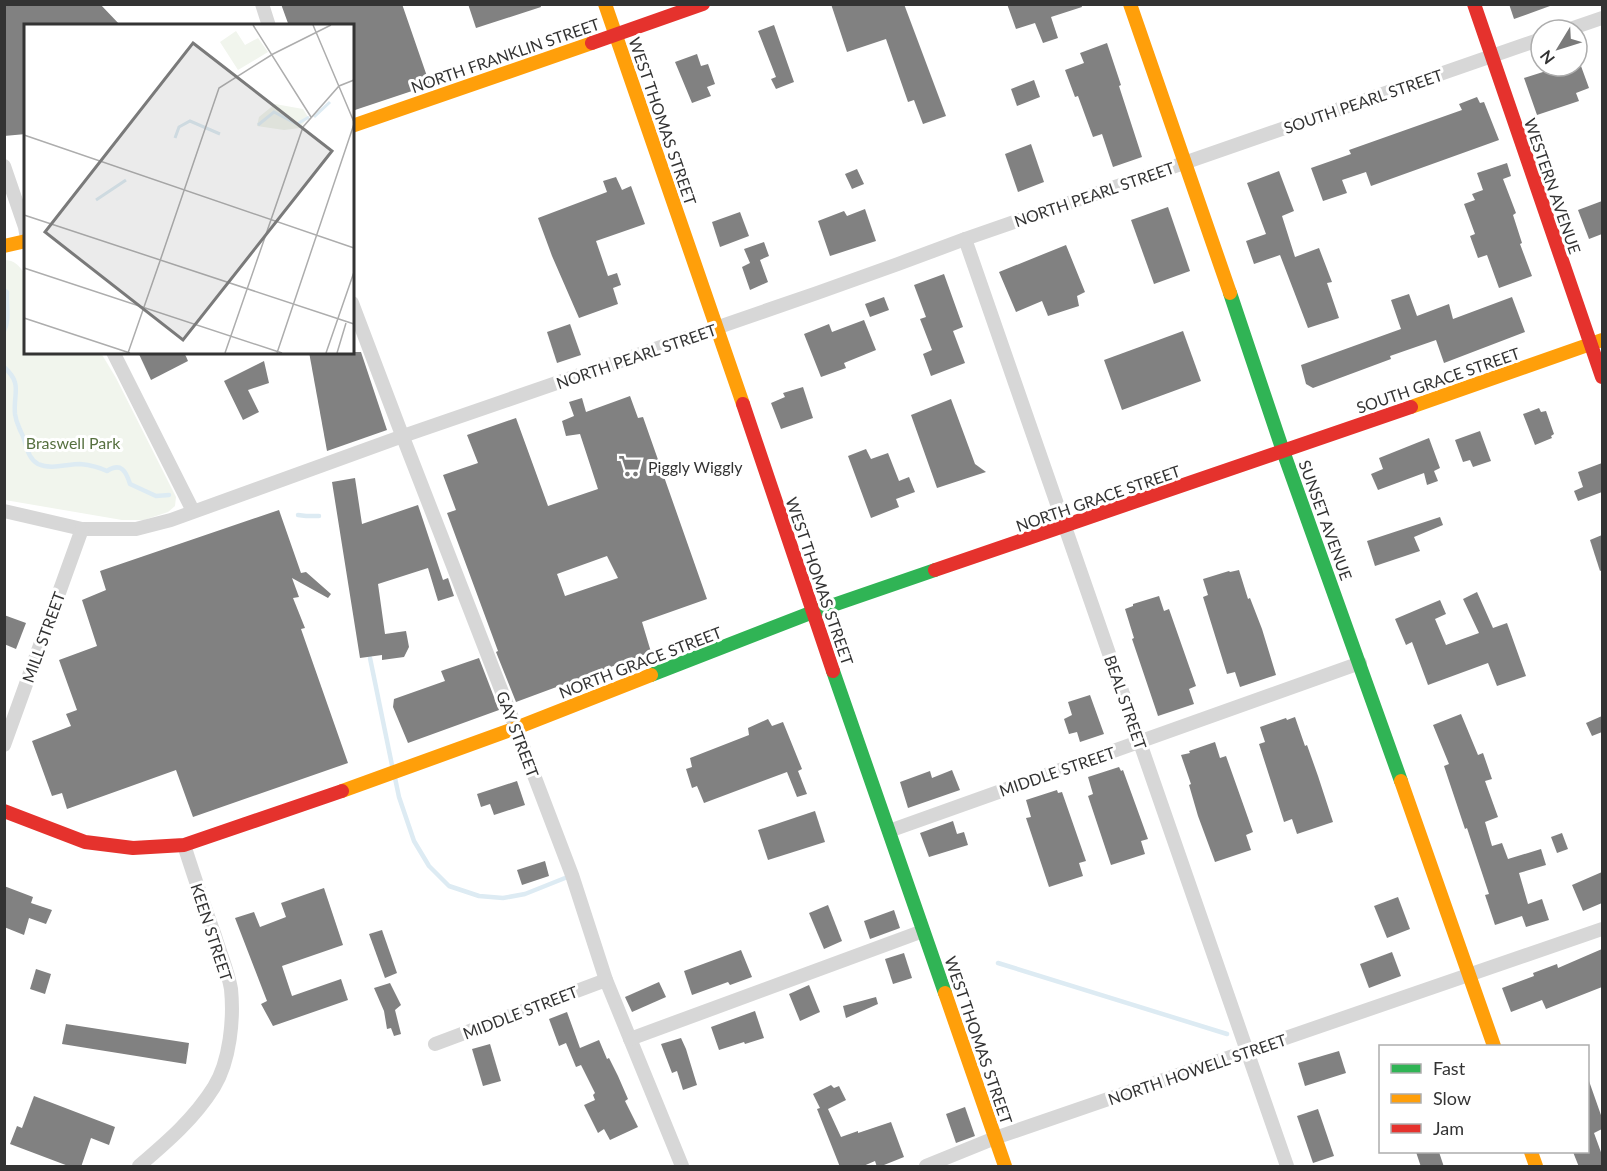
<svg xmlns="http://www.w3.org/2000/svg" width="1607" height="1171" font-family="Lato,sans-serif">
  <rect width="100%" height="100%" fill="#fff"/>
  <path fill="#f1f5ed" d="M4,260c11,0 15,6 21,14l1,78 75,1 15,25 60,119 -1,9 -7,6 -24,8h-22l-117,-20z"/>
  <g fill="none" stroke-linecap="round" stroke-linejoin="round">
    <g stroke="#ddebf3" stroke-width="4.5">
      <path d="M4,290l3,2c-1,13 3,28 -3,39"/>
      <path d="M4,367c19,17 9,26 11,47 1,8 3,11 6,18 6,11 5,25 17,32 13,6 29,0 42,0 10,1 19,3 27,7 14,-9 19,0 23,13l26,12 13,-1"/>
      <path d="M298,515l8,1h13"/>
      <path d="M370,658l23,112"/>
      <path d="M395,778l4,19 15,44 15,25 20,20 30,10 24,2 22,-4 45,-18"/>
      <path d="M998,963l229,71"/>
    </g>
  </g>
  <g fill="#818181" fill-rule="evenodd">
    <path d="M4,4h96l21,22h-95v108l-22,2z"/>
    <path d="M281,4h121l28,81 -78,26v-85h-63z"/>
    <path d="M468,4h72l1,3 -65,21z"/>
    <path d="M831,4h73l42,112 -23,8 -9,-24 -6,2 -22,-63 -39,13z"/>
    <path d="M1007,4h74l1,3 -31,10 7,21 -15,5 -8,-20 -19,6z"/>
    <path d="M1509,4h40l1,2 -36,13z"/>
    <path d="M774,25l20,57 -18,7 -5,-10 5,-2 -18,-46z"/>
    <path d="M1107,43l14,42 -2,1 23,71 -29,10 -11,-33 -9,3 -15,-41 -3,1 -10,-27 19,-7 -4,-10z"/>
    <path d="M697,54l4,12 7,-2 7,20 -8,3 4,9 -19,7 -17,-41z"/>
    <path d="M1562,66h19l8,22 -13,5 3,8 -42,14 -13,-37z"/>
    <path d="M1034,80l6,17 -23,9 -6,-17z"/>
    <path d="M1477,97l3,6 4,-1 15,38 -128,46 -5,-14 -24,8 5,13 -24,8 -12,-33 40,-14 -2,-4 113,-40 -3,-6z"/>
    <path d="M1031,144l13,38 -26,10 -13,-38z"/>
    <path d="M1507,163l4,13 -8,3 13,34 -3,2 9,28 -2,1 12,32 -33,12 -12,-33 -9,3 -8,-22 5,-2 -11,-30 11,-4 -3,-6 11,-4 -6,-17z"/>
    <path d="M857,169l7,15 -12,5 -7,-15z"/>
    <path d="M1279,171l15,40 -12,5 13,41 24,-9 13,34 -5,1 12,35 -31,10 -28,-73 -26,9 -8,-23 20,-7 -19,-51z"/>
    <path d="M616,177l6,13 9,-4 14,38 -49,17 12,35 9,-3 4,12 -8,3 5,16 -39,14 -27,-62 -14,-38 69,-26 -4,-11z"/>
    <path d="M1602,201v33l-13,5 -11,-29z"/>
    <path d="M1168,207l22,64 -36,13 -23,-64z"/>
    <path d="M865,209l11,32 -46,15 -12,-35 26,-10 3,5z"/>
    <path d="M740,212l9,24 -29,11 -8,-25z"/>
    <path d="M764,242l5,14 -9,4 8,22 -18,8 -8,-23 8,-4 -6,-14z"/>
    <path d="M1066,245l19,47 -8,4 2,10 -31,10 -6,-15 -26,11 -17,-40z"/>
    <path d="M944,274l19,53 -10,4 12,32 -34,13 -8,-22 9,-4 -12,-31 6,-2 -12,-32z"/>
    <path d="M1409,294l8,22 32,-12 4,15 59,-22 13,35 -81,31 -8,-23 -46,16 1,3 -78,29 -7,-4 -5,-19 100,-36 -10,-29z"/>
    <path d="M884,297l5,13 -19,7 -5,-13z"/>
    <path d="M864,320l12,30 -32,13 2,5 -25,9 -17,-43 25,-10 3,8z"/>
    <path d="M570,324l11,31 -24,8 -10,-31z"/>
    <path d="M1183,331l18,50 -79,29 -18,-50z"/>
    <path d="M138,352h46l4,9 -37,19z"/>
    <path d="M309,352h52l26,78 -60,21z"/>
    <path d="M264,361l5,22 -21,7 11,22 -16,8 -19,-39z"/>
    <path d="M803,387l10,31 -32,11 -10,-26 14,-6 -2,-4z"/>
    <path d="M630,396l8,22 5,-1 64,182 -65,23 9,30 -135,50 -20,-50 2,-1 -51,-138 9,-3 -13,-35 35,-12 -11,-28 49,-17 32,88 50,-17 -18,-55 -14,2 -4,-15 12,-5 -5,-14 13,-4 4,14zM607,556l11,22 -53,18 -8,-22z"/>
    <path d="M951,399l24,65 11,8 -49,16 -26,-73z"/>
    <path d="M1539,408l2,4 5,-1 8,23 -3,2 1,2 -17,7 -12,-31z"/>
    <path d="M1480,431l11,30 -18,6 -3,-7 -7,2 -8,-22z"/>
    <path d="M1429,438l11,30 -6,3 4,10 -11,4 -3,-12 -46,17 -7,-16 12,-5 -4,-11z"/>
    <path d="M866,449l5,10 17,-6 11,28 10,-4 6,15 -19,7 3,8 -28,11 -23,-62z"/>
    <path d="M1602,463v29l-24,9 -4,-10 9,-4 -5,-15z"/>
    <path d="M355,478l7,46 56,-19 25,75 5,-2 6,18 -16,5 -10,-33 -50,16 7,50 21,-3 3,16 -5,10 -22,3v-5l-22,3 -28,-176z"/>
    <path d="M279,510l22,63 5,-1 25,22 -3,4 -36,-20 7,19 -6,1 12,30 -4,1 47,134 -155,54 -17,-47 -109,39 -5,-16 -10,3 -20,-55 39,-15 -5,-12 11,-4 -18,-50 38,-14 -15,-46 24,-10 -6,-19z"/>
    <path d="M1440,517l3,8 -29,12 6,14 -45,15 -8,-25z"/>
    <path d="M1602,535v35l-2,1 -10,-31z"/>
    <path d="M1239,570l9,29 2,-1 12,31 14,46 -36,12 -5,-15 -8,2 -24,-77 5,-2 -5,-16 26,-8 1,1z"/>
    <path d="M1477,592l16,36 14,-5 19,53 -29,10 -9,-23 -60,22 -16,-43 -6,3 -11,-26 45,-19 6,14 -11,5 11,26 33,-12 -16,-34z"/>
    <path d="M1159,596l5,15 5,-2 27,77 -7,3 5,15 -36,12 -26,-77 2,-1 -9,-29 8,-3v-2z"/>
    <path d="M4,615l22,8 -10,26 -12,-5z"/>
    <path d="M479,658l20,52 -91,33 -15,-36 1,-8 51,-18 -4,-10z"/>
    <path d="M1090,695l14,39 -24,8 -3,-10 -8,2 -5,-15 8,-4 -4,-13z"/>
    <path d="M1461,714l17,41 5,-2 9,26 -7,2 13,36 -13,5 7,24 10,-3 6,16 33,-10 5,16 -27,8 9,31 14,-5 7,21 -23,7 -4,-11 -27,9 -10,-30 4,-1 -22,-66 -2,1 -21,-63 5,-2 -16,-39z"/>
    <path d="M1602,716v16l-10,4 -6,-13z"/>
    <path d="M1295,717l10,29 2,-1 11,31 15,46 -36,12 -5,-15 -8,3 -25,-78 6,-2 -5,-15 26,-9 1,2z"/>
    <path d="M768,719l4,7 11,-4 19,47 -4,2 9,23 -10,3 -10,-25 -83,31 -7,-17 -5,2 -6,-19 6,-2 -2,-9 59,-23 -1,-7z"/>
    <path d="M1215,742l5,16 6,-2 27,76 -7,3 5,15 -36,12 -17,-46 -9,-31 2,-1 -10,-29 9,-2 -1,-2z"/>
    <path d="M1119,767l2,4 2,-1 25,69 -7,2 4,13 -34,11 -23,-69 5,-2 -5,-17z"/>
    <path d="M952,770l8,20 -52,18 -8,-26 30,-11 2,7z"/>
    <path d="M517,781l8,24 -31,10 -4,-11 -9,3 -4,-13z"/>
    <path d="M1057,790l1,3 4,-1 24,69 -7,2 4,13 -34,11 -23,-69 5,-1 -5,-17z"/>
    <path d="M815,811l10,31 -57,18 -10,-30z"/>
    <path d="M953,821l4,13 7,-2 4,13 -39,12 -9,-24z"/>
    <path d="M1562,833l6,16 -11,4 -6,-16z"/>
    <path d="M545,861l4,15 -27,9 -5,-15z"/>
    <path d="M1602,872v31l-19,8 -11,-26z"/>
    <path d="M4,886l29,11 -2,6 21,7 -6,14 -17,-6 -5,17 -20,-8z"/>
    <path d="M324,888l19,57 -61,21 10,30 49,-17 7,21 -75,26 -12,-22 6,-3 -32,-83 19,-6 6,15 26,-10 -5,-14z"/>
    <path d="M1398,897l12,32 -23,9 -13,-32z"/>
    <path d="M828,905l14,36 -18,8 -15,-36z"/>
    <path d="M894,910l6,18 -30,11 -6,-18z"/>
    <path d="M382,930l15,43 -12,5 -16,-44z"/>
    <path d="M1602,949v38l-56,22 -4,-9 -31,12 -9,-24 32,-12 -1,-3 24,-9 1,4z"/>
    <path d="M741,950l11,27 -22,8 -2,-3 -36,13 -8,-24z"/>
    <path d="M1392,952l9,24 -32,12 -9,-24z"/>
    <path d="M904,953l8,25 -19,6 -8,-25z"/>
    <path d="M36,969l15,5 -6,20 -15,-5z"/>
    <path d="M659,982l7,15 -34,15 -7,-15z"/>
    <path d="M390,983l11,22 -6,5 6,24 -7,2 -3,-8 -4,1 -3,-18 -10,-23z"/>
    <path d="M809,985l11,27 -20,9 -11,-27z"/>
    <path d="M876,997l2,7 -32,14 -3,-12z"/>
    <path d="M755,1011l9,27 -19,6 -1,-2 -25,8 -8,-23z"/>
    <path d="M567,1012l13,36 19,-8 8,19 2,-1 9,18 10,23 -3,2 13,26 -28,13 -6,-11 -6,4 -14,-28 11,-5 -2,-5 2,-2 -14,-28 -5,2 -10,-24 -7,3 -10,-27z"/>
    <path d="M66,1024l123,19 -3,21 -124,-20z"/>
    <path d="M681,1038l5,11 11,36 -14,5 -6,-19 -5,2 -11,-29z"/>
    <path d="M490,1044l11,37 -18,5 -11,-37z"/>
    <path d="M1339,1051l7,22 -41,13 -7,-23z"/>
    <path d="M1587,1081h2l13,37v11l-8,4 8,22v12h-23l-6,-15h14z"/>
    <path d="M831,1085l3,3 5,-2 7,14 -18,9 13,28 17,-6v2l33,-11 13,35 -25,10h-2l-2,-6 -14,6h-21l-23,-58 3,-1 -7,-14z"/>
    <path d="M34,1096l81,31 -6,18 -18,-7 -10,29h-10l-61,-23 7,-18 5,2z"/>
    <path d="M965,1107l10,29 -19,7 -10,-29z"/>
    <path d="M1318,1109l16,47 -21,7 -16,-47z"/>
    <path d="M1416,1152h23l5,15h-23z"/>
  </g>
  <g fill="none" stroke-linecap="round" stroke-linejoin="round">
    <g stroke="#d7d7d7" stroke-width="14">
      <path d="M262,4l7,22"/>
      <path d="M1567,30l35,-12"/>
      <path d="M4,166l21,61 1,6"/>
      <path d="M965,239l322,927"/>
      <path d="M352,303l47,124 117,301 56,147 34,105 76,186"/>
      <path d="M113,352l80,159"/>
      <path d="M4,511l78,18h54l35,-9 232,-84 414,-143 81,-29 67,-25 576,-200"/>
      <path d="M4,745l78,-216"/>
      <path d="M889,831l471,-168"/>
      <path d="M630,1039l293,-108"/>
      <path d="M435,1044l171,-64"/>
      <path d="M139,1166c28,-24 55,-47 75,-79 16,-26 20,-68 17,-98 -3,-18 -11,-36 -16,-53 -11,-30 -21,-60 -31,-91"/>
      <path d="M926,1166l69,-28 607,-209"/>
    </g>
    <g stroke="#30b455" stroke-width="14">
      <path d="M1230,293l53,158 118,330"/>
      <path d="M833,671l112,322"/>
      <path d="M651,675l162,-63 122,-42"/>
    </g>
    <g stroke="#ff9f0a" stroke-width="14">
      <path d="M605,4l138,400"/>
      <path d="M1130,4l100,289"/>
      <path d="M352,126l240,-83"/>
      <path d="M4,246l22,-5"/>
      <path d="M1411,407l191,-67"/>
      <path d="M1401,781l93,265"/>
      <path d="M342,791l174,-63 135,-53"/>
      <path d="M945,993l60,173"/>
      <path d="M1531,1152l5,14"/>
    </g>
    <g stroke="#e5322d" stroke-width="14">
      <path d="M1474,4l128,373"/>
      <path d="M592,43l111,-39"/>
      <path d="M743,404l90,267"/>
      <path d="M935,570l476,-163"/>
      <path d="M4,811l81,31 48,6 51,-3 158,-54"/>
    </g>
  </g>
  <defs>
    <g id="supermarket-bare" transform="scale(1.8)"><path d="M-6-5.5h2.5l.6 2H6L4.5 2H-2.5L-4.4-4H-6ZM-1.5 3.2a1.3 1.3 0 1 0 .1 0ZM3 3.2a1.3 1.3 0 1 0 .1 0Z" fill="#7a7a7a" stroke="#fff" stroke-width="2.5" paint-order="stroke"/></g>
  </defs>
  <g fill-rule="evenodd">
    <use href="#supermarket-bare" x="630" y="466"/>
  </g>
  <g text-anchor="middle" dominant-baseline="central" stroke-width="6" stroke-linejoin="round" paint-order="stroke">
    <g font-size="16" fill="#333" stroke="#fff">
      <text transform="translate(505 55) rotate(-19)">NORTH FRANKLIN STREET</text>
      <text transform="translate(1363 101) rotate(-19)">SOUTH PEARL STREET</text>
      <text transform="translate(663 121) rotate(71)">WEST THOMAS STREET</text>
      <text transform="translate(1553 186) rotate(71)">WESTERN AVENUE</text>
      <text transform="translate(1094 194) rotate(-19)">NORTH PEARL STREET</text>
      <text transform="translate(636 356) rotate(-19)">NORTH PEARL STREET</text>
      <text transform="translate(1438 380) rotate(-19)">SOUTH GRACE STREET</text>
      <text transform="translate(1098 498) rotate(-19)">NORTH GRACE STREET</text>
      <text transform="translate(1326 520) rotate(70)">SUNSET AVENUE</text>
      <text transform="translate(820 581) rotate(71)">WEST THOMAS STREET</text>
      <text transform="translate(43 637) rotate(-70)">MILL STREET</text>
      <text transform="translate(640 662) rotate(-21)">NORTH GRACE STREET</text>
      <text transform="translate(1126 702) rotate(71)">BEAL STREET</text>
      <text transform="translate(518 734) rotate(69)">GAY STREET</text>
      <text transform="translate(1057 771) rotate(-19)">MIDDLE STREET</text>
      <text transform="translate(212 932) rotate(72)">KEEN STREET</text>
      <text transform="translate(520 1012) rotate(-21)">MIDDLE STREET</text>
      <text transform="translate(979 1040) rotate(71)">WEST THOMAS STREET</text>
      <text transform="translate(1197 1069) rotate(-19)">NORTH HOWELL STREET</text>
    </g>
    <g font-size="16" fill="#56703f" stroke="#fff">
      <text x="73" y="442">Braswell Park</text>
    </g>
    <g font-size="16" fill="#333" stroke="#fff" text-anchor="start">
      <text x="648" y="466">Piggly Wiggly</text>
    </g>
  </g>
  <g transform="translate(24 24)">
    <rect width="330" height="330" fill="#fff"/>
    <path d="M212,7l9,14 13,-7 10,14 -30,18 -18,-28zM251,80l28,5 5,8 -8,11 -16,2 -27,-4 2,-9z" fill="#f1f5ed"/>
    <path fill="none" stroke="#ddebf3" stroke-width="3" d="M290,93l16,-15M234,101l16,-13 23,12 12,-7M151,114l4,-11 11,-6 30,13M72,176l30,-20"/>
    <path fill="none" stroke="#adadad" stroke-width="1.5" d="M229,1l58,92M289,1l41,97M0,111l330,113M0,191l330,109M136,237l59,-173 54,-34 58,-29M0,244l258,85M0,294l106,35M104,329l32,-92M201,329l78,-226 36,-41 15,-6M253,329l77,-229M302,329l28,-81M313,329l9,-30"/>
    <path fill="#7a7a7a" fill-opacity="0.15" stroke="#7a7a7a" stroke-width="3" d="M169,19l139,108 -149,189 -138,-108z"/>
    <rect width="330" height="330" fill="none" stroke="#333" stroke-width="3"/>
  </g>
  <rect width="1607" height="1171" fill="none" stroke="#333333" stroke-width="12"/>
  <rect x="1379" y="1045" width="210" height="108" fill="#ffffff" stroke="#adadad" stroke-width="1.5"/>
  <rect x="1391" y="1064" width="30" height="9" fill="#30b455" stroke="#adadad" stroke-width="1.5"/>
  <text x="1433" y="1075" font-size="18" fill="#333333">Fast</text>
  <rect x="1391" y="1094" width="30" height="9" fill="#ff9f0a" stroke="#adadad" stroke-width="1.5"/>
  <text x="1433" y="1105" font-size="18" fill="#333333">Slow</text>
  <rect x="1391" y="1124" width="30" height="9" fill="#e5322d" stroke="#adadad" stroke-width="1.5"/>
  <text x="1433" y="1135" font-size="18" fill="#333333">Jam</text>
  <g transform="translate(1559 48) rotate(232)"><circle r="28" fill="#ffffff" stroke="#adadad" stroke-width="1.5"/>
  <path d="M0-4.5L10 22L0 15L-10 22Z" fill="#7a7a7a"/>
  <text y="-9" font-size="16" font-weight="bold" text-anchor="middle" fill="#333333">N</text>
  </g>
</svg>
